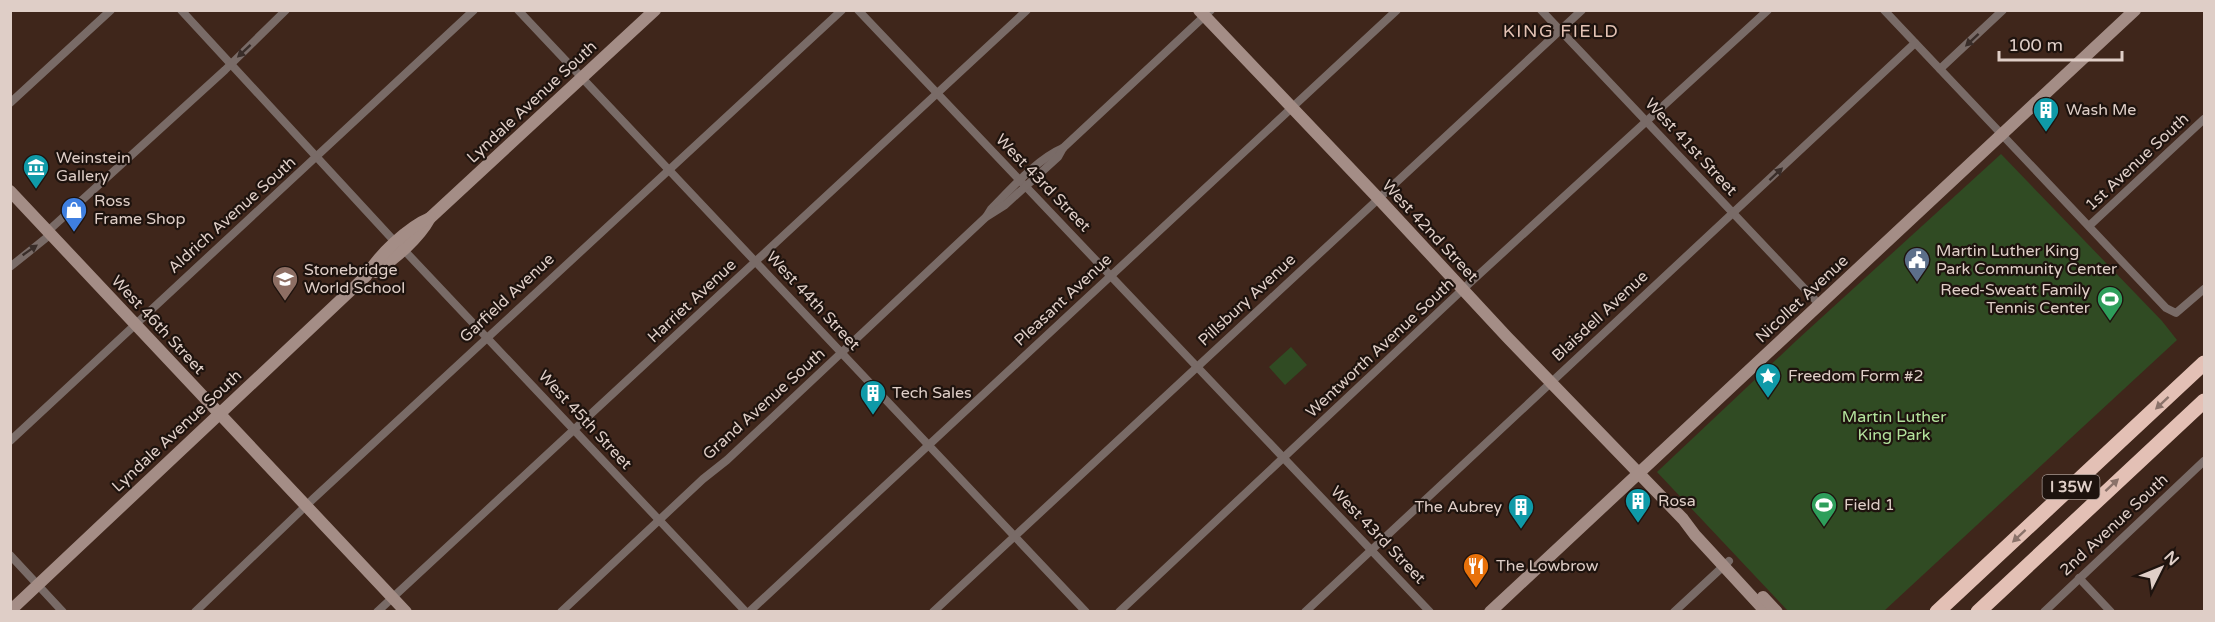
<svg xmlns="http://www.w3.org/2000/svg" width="2215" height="622" font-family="'Varela Round',sans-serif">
  <rect width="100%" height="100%" fill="#3f261b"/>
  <g fill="#304b23">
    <path d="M2001,154l161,167 15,19 -293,271h-96l-131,-139 140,-132z"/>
    <path d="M1291,347l16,18 -22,20 -16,-18z"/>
  </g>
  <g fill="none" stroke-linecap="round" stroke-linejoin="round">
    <g stroke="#796b67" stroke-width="8">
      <path d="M181,10l215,233"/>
      <path d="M518,10l568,602"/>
      <path d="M858,10l572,602"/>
      <path d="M1541,10l279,295"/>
      <path d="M1884,10l282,298 10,5 28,-24"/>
      <path d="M1940,69l63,-59"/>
      <path d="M10,103l101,-93"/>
      <path d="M986,217l5,-8c20,-20 46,-50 72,-61"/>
      <path d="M2089,226l115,-107"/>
      <path d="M48,231l177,-161 61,-60"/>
      <path d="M403,249l343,363"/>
      <path d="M10,267l41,-33"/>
      <path d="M10,441l464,-431"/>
      <path d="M10,555l53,57"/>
      <path d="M2079,578l32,34"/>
      <path d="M195,612l118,-113 529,-489"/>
      <path d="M377,612l650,-602"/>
      <path d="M561,612l142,-133 24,-19 259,-243 19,-12 53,-48 5,-9 148,-138"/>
      <path d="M749,612l648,-602"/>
      <path d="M933,612l649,-602"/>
      <path d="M1119,612l343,-322 306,-280"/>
      <path d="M1305,612l610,-569"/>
      <path d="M1674,612l55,-51"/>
      <path d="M2044,612l160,-151"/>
    </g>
    <g stroke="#a48d86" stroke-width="12">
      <path d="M1199,10l179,188 129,139 176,182 12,16 71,77"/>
      <path d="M10,191l396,421"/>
      <path d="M376,272c20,-15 42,-32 54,-54l225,-208"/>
      <path d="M1763,597l14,15"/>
      <path d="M10,611l356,-335c13,-21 42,-49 64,-58"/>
      <path d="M1490,612l645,-602"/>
    </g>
    <g stroke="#e3c0b5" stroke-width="15">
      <path d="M1937,612l267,-249"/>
      <path d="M1978,612l226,-211"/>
    </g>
  </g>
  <defs><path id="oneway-solid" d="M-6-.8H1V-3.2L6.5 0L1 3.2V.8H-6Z" transform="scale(1.5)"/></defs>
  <g fill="#392d29">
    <use href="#oneway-solid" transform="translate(1972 40) rotate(137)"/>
    <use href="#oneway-solid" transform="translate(244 51) rotate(137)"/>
    <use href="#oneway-solid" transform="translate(1776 174) rotate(-43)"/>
    <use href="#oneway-solid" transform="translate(30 250) rotate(-35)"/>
  </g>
  <g fill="#8a726a">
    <use href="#oneway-solid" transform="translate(2162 403) rotate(137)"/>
    <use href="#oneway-solid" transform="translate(2112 485) rotate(-43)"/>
    <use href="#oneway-solid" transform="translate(2019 536) rotate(137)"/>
  </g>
  <defs>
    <g id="building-pin" transform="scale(1.35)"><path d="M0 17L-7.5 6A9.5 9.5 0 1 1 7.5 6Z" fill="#0f9aa8" stroke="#1e130e"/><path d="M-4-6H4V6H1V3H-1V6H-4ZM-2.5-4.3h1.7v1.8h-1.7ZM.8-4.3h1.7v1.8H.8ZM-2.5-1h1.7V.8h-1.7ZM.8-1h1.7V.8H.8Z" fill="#fff"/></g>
    <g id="museum-pin" transform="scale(1.35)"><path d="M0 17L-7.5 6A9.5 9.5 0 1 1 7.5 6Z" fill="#0f9aa8" stroke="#1e130e"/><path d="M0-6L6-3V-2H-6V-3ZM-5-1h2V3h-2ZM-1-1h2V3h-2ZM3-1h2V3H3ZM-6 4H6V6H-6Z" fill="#fff"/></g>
    <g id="shop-pin" transform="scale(1.35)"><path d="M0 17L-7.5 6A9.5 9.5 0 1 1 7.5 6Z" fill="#3f7fe0" stroke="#1e130e"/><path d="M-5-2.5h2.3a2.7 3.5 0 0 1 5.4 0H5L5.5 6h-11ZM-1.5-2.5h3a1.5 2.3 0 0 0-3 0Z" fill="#fff"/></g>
    <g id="civic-pin" transform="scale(1.35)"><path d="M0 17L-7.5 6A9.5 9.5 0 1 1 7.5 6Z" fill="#5c6f8a" stroke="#1e130e"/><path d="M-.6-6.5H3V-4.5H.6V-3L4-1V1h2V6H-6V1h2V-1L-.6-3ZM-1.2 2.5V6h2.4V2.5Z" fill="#fff"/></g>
    <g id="school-pin" transform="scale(1.35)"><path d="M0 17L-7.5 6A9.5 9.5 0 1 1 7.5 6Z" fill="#8d6e63" stroke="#1e130e"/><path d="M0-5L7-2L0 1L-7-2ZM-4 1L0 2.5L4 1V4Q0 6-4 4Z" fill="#fff"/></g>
    <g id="stadium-pin" transform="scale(1.35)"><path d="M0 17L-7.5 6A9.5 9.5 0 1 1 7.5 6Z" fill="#2e9e5b" stroke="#1e130e"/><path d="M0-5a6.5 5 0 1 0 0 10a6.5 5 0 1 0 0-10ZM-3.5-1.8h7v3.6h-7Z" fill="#fff"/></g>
    <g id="sight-pin" transform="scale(1.35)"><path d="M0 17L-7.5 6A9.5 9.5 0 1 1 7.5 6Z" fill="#0f9aa8" stroke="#1e130e"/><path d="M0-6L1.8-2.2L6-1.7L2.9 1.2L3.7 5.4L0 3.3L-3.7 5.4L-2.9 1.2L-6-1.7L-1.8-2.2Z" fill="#fff"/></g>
    <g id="restaurant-pin" transform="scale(1.35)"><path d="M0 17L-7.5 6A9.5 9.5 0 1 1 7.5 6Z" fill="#e8710a" stroke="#1e130e"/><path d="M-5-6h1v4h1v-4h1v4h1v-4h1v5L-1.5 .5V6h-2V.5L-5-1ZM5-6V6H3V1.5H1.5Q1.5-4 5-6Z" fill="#fff"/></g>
  </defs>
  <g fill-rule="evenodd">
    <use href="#building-pin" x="2046" y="110"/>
    <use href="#museum-pin" x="36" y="167"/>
    <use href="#shop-pin" x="74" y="210"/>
    <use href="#civic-pin" x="1917" y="260"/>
    <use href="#school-pin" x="285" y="279"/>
    <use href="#stadium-pin" x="2110" y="299"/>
    <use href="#sight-pin" x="1768" y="376"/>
    <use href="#building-pin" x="873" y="393"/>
    <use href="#building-pin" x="1638" y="501"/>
    <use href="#stadium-pin" x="1824" y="505"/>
    <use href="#building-pin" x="1521" y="507"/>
    <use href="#restaurant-pin" x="1476" y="566"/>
  </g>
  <g text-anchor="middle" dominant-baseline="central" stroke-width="4.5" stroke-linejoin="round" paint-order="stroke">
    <rect fill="#1e130e" stroke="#a59690" stroke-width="1.5" x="2042.5" y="475" width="57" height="24" rx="4.5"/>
    <g font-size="15" font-weight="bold" fill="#dfcec7">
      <text x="2071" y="487">I 35W</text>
    </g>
    <g font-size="16" fill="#dfcec7" stroke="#1e130e">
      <text transform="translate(532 102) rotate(-43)">Lyndale Avenue South</text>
      <text transform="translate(1691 147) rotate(47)">West 41st Street</text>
      <text transform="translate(2137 162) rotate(-43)">1st Avenue South</text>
      <text transform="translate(1043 183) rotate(46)">West 43rd Street</text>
      <text transform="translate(232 215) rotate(-42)">Aldrich Avenue South</text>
      <text transform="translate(1430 231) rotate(47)">West 42nd Street</text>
      <text transform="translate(507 298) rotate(-43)">Garfield Avenue</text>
      <text transform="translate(1802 299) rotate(-43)">Nicollet Avenue</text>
      <text transform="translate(1063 300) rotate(-43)">Pleasant Avenue</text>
      <text transform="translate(1247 300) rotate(-43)">Pillsbury Avenue</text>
      <text transform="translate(692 301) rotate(-43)">Harriet Avenue</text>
      <text transform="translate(813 301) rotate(47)">West 44th Street</text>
      <text transform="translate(1600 316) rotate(-43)">Blaisdell Avenue</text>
      <text transform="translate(158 325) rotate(47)">West 46th Street</text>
      <text transform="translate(1380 348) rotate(-43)">Wentworth Avenue South</text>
      <text transform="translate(764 404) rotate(-42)">Grand Avenue South</text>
      <text transform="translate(585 420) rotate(47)">West 45th Street</text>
      <text transform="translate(177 431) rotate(-43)">Lyndale Avenue South</text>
      <text transform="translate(2114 525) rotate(-43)">2nd Avenue South</text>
      <text transform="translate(1378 535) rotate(46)">West 43rd Street</text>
    </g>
    <g font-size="16" fill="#dfcec7" stroke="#1e130e" text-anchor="start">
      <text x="2066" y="110">Wash Me</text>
      <text x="56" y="158">Weinstein<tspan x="56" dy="18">Gallery</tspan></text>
      <text x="94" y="201">Ross<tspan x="94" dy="18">Frame Shop</tspan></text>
      <text x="1936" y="251">Martin Luther King<tspan x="1936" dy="18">Park Community Center</tspan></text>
      <text x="304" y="270">Stonebridge<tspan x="304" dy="18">World School</tspan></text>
      <text x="2090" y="290" text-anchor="end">Reed-Sweatt Family<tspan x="2090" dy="18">Tennis Center</tspan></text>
      <text x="1788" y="376">Freedom Form #2</text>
      <text x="892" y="393">Tech Sales</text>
      <text x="1658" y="501">Rosa</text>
      <text x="1844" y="505">Field 1</text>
      <text x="1502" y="507" text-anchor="end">The Aubrey</text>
      <text x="1496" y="566">The Lowbrow</text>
    </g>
    <g font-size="16" fill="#b4e39d" stroke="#1e130e">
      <text x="1894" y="417">Martin Luther<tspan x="1894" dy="18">King Park</tspan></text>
    </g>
    <g font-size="18" letter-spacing="1.5" fill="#e3c2b4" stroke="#1e130e">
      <text x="1561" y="31">KING FIELD</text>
    </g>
  </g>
  <rect width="2215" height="622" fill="none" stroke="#dfcec7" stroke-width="24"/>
  <g transform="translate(2161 568) rotate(47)" stroke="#1e130e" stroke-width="4.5" paint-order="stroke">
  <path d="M0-4.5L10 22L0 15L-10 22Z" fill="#dfcec7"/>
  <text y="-9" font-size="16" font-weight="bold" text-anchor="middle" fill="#dfcec7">N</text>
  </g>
  <path d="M1999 51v9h123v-9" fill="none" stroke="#dfcec7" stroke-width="3"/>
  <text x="2008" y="51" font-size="18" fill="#dfcec7" stroke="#1e130e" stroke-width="4.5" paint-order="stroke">100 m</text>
</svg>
